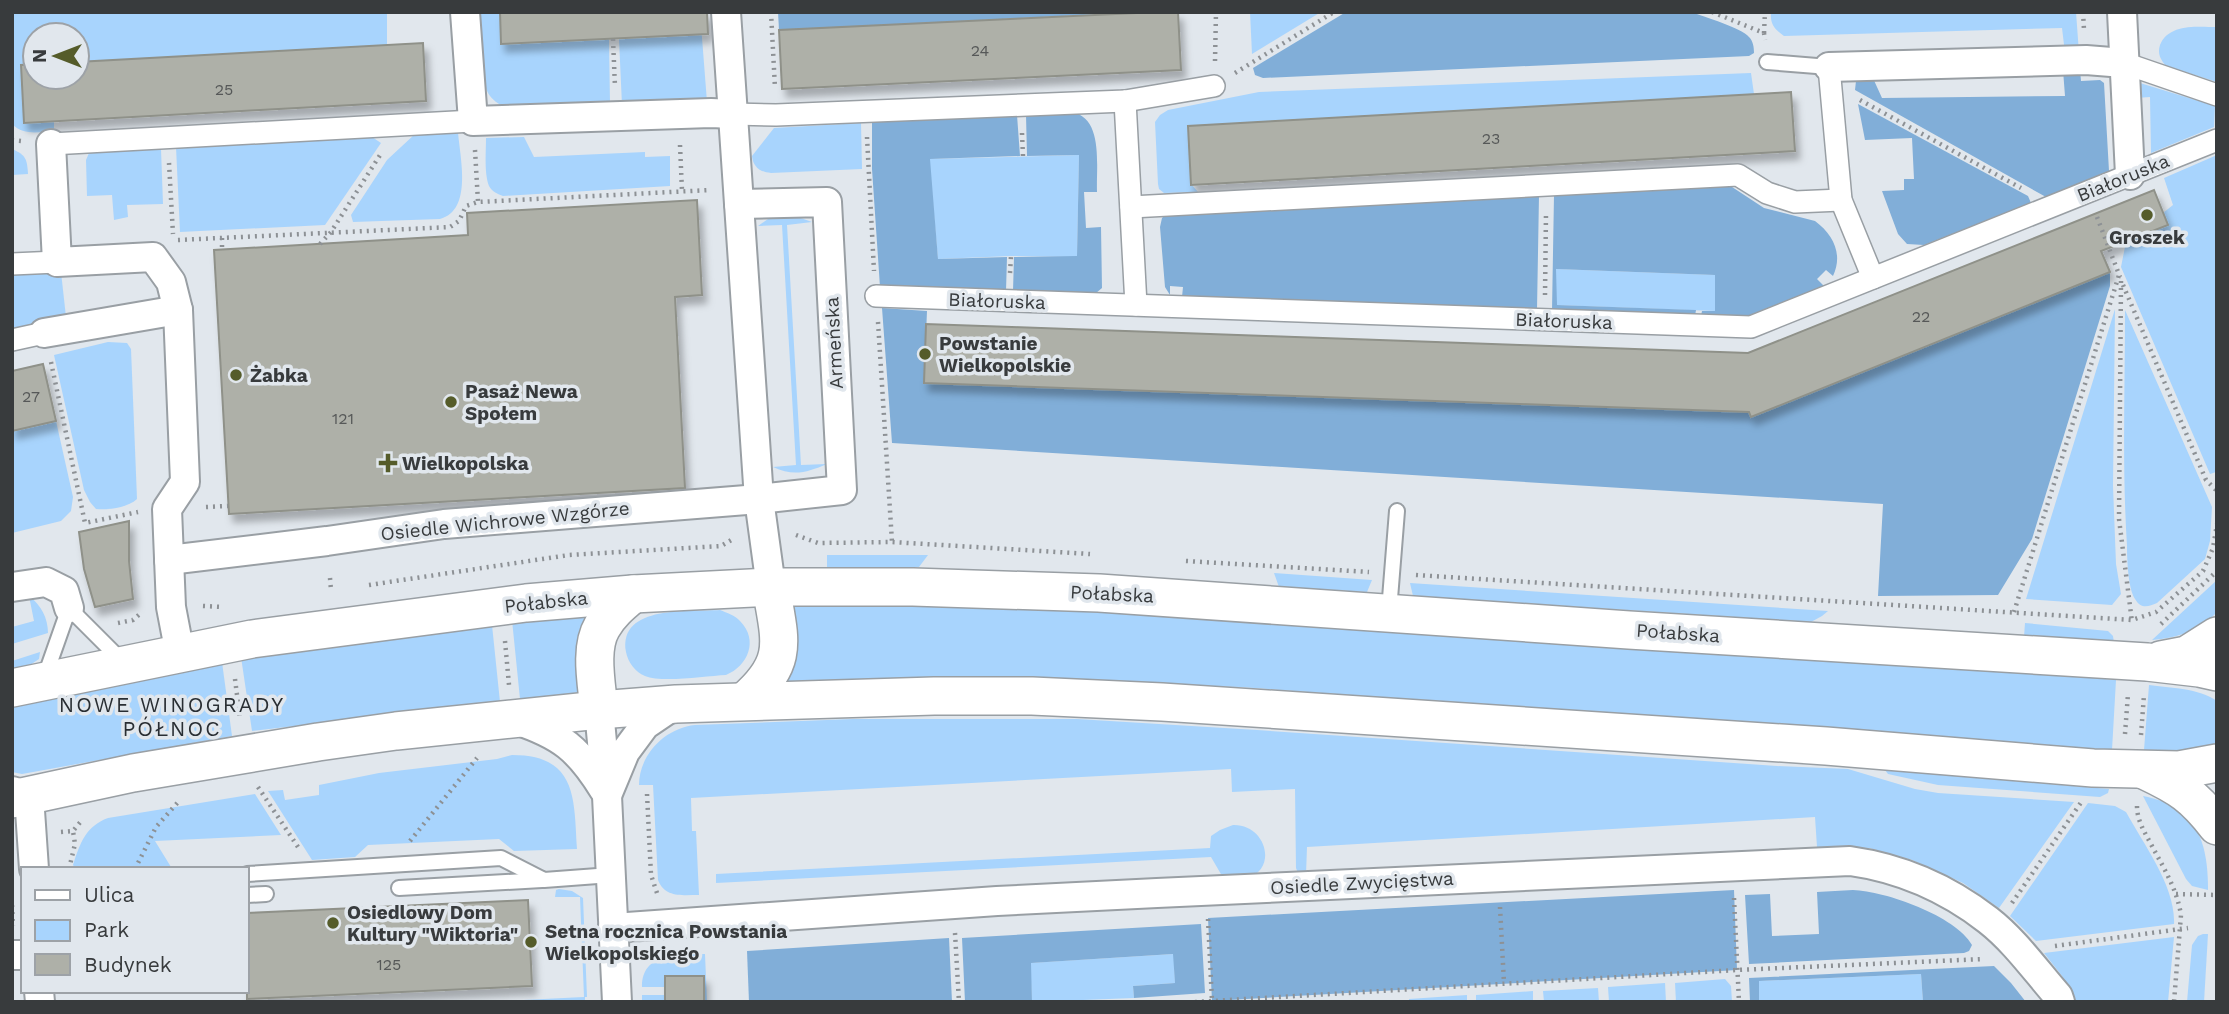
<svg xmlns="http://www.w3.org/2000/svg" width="2229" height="1014" font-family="'Work Sans',sans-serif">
  <defs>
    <filter id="shadow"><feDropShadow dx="4.5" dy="8" stdDeviation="3.5" flood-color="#0004"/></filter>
  </defs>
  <rect width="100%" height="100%" fill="#e1e7ed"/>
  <g fill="#a8d4fd">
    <path d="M12,12h375v33l-310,17v-27h-42v29l-14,1 3,58 30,-1v9c-15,1 -30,5 -42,-7z"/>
    <path d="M479,12h21l2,32 107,-5 1,65 -105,4c-6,-4 -13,-8 -17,-15 -9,-18 -8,-60 -9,-81z"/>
    <path d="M700,12l7,90 -85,3 -3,-66 72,-4z"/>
    <path d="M1250,12h71l-69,42z"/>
    <path d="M1771,12h305l3,41h-14l-3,-25 -278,8c-10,-7 -14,-12 -13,-24z"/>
    <path d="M2217,27v55l-51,-16c-5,-6 -9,-12 -6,-21 9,-22 38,-18 57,-18z"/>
    <path d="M1751,73l3,21 -566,32 3,58 7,8 -34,1 -5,-4 -1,-5 -3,-62 5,-7 8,-5 91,-18z"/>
    <path d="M2140,83l75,23 -1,21 -63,26 -1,-56 -14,1 1,-13z"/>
    <path d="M861,123l1,46 -91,4c-11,-1 -18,-6 -19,-17l22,-28z"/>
    <path d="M458,132c2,26 15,78 -18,87l-87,3 -2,-7 36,-55 28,-26z"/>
    <path d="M372,137l9,6 -56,82 -145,7 -4,-85z"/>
    <path d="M524,137l10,20 111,-5v5l25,-1v30l-167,10c-5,-2 -11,-4 -14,-10 -5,-13 -3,-34 -3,-48z"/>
    <path d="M12,149c14,6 15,10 16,25l-16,1z"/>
    <path d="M161,149l2,55 -36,1 1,12 -14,3 -2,-25 -25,1 -1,-36 3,-7z"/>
    <path d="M1079,155l-2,102 -66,-1 -73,3 -9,-100z"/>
    <path d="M2217,155v310l-1,7 -6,2 -89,-207 10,-50 37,8 -5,-12 10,-8 -9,-27z"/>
    <path d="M795,216l17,6 -25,3 14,240 26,-1c-19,8 -33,13 -54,3l23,-2 -14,-240 -24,1 10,-7z"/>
    <path d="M1556,269l160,6 -1,36 -159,-6z"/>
    <path d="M61,272l5,45 -54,12v-54z"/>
    <path d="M2115,309l-2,177 3,78 5,30 -9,11 -86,-6z"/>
    <path d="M2125,310l87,197 -2,34 -5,18 -48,44c-9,4 -16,6 -22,-4 -7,-11 -8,-40 -8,-53 -5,-78 -2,-158 -2,-236z"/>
    <path d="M108,342l19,1 4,6 6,150c-10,9 -28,11 -41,10l-6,-7 -6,-12 -30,-135z"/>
    <path d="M56,421l17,76 -2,14 -10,10 -49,12v-102z"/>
    <path d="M827,555h101l-9,12h-92z"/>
    <path d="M1274,573l98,7 -5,12 -88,-5z"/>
    <path d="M2217,580v32c-18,19 -40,26 -65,28z"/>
    <path d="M1410,583l418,28 -6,5 -11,6 -398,-26z"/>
    <path d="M29,596c12,9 19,22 19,37l-36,11v-17l22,-6z"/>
    <path d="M964,601l903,58 249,21 -4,70 -872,-63 -332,-8 -126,4 9,-81z"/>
    <path d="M720,610c7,3 15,5 20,11 19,19 8,45 -14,54 -20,1 -64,8 -81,1 -10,-4 -17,-14 -19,-24 -8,-48 65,-40 94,-42z"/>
    <path d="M587,613l-7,26 2,53 -62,7 -8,-79z"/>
    <path d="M2025,623l83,8 5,5 1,7 -90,-6z"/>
    <path d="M492,625l8,77 -248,29 -11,-74z"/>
    <path d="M40,652l-1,7 -9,6 -18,5v-9z"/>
    <path d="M222,662l10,74 -210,38 -10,-2v-66z"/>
    <path d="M2149,685c21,3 50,3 68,16v41c-20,12 -50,8 -73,8z"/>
    <path d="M853,719h224l180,11 520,36 71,3 67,20 23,4 136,9 -75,106 -36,-25 -51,-23 -43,-12 -52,-1 -2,-30 -508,30 -1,28 -8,-2 -2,-5 -1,-79 -63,3 -1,-23 -540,29 1,33h4l3,64c-17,0 -34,3 -41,-15l-5,-95h-14c0,-30 26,-57 56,-60z"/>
    <path d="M512,755c65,0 62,43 65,94l-63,2 -15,-12 -131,6 -13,12 -43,3 -44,-69 15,-1 2,10 34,-5v-10l60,-12 118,-14z"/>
    <path d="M1885,770l224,19 -1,4 -8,4 -162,-12 -50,-11z"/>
    <path d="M255,794l26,41 -126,6 16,26 -95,2 -3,-4c7,-22 13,-39 35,-47z"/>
    <path d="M2143,796c53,10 65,44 65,94l-16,-4 -6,-7z"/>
    <path d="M2088,803l27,3 11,6c18,33 50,75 48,112l-138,17 -26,-25z"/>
    <path d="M1233,825c33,-1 45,43 15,53 -7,2 -16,2 -23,3l-14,-24 -495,26v-9l494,-26 1,-12 9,-6z"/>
    <path d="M559,889l13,2 11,7 4,99h-2v5h-104l103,-5 -4,-100h-25l1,-7z"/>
    <path d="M2203,934h5l-4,68h-17l5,-57 6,-9z"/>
    <path d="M2174,937l-6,65h-93l-13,-26 -18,-23z"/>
    <path d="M705,954l2,48h-65v-7h23l-1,-8h-22c0,-35 36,-32 63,-33z"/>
    <path d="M1174,954l1,29 -42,3 1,12 -102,4 -2,-39z"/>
    <path d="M1921,974l2,28h-164l-1,-21z"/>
    <path d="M1725,979l6,7 1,16h-56l-1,-19z"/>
    <path d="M1665,983l1,19h-57l-1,-15z"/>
    <path d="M1598,988l1,14h-55l-1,-11z"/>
    <path d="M1533,991v11h-57v-7z"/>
    <path d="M1467,995v7h-58v-3z"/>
  </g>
  <g fill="#81aed8">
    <path d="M778,12h366l-365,18z"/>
    <path d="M1346,12h346c12,5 50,16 57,25 4,4 5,10 5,16l-5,3 -486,22 -8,-3 -2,-7z"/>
    <path d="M2063,70h17l1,11 19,-1 4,3 5,88 -63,26 -191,-107 1,-9 5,-6 11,1 10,22 183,-2z"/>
    <path d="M1858,104l170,92 3,7 -107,42 -17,-1 -9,-10 -16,-43 22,-1v-11h10l-2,-41 -47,2z"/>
    <path d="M1071,112c33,5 25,54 26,80h-13l2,36 15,-1 1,61 -6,5 -83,-2 1,-34 63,-1 2,-101 -52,1 -1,-41z"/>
    <path d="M1017,115l3,41 -90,3 8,100 69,-2 -1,34 -126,-4 -8,-118v-47z"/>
    <path d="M1729,185l35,23 51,13c19,14 28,34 18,55l-7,-6 -9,9 7,7 -74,29 -49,1 1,-5h13v-36l-159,-6 1,36 139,5 -1,6 -143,-5 2,-116z"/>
    <path d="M1539,195l-2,115 -355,-13 1,-10 -13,-1v9l-5,-8 -5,-60 2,-9 3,-3z"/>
    <path d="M2110,272v14l-78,253 -34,56 -120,1 5,-92 -991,-61 -10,-135 45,3 -3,72 828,29 -1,5z"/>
    <path d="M1734,890l3,80 -525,31 -4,-83z"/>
    <path d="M1853,890c32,1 103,26 119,55l-3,6 -5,2 -215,11 -4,-69 25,-1 2,42 47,-2 -2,-42z"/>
    <path d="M1201,924l4,69 -71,5 -1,-12 42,-3 -2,-29 -142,9 1,39h-67l-3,-64z"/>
    <path d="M949,938l3,64h-203l-2,-51z"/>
    <path d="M1994,966l17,17 15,19h-103l-2,-28 -162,7v21h-9l-1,-24z"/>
  </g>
  <g fill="#aeb0a8" stroke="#8f9189" stroke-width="2" filter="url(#shadow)">
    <path d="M500,12h207l1,22 -207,10z"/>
    <path d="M1158,12h20l3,58 -399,19 -3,-59z"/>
    <path d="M423,43l3,58 -402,22 -3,-58 14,-1v13h42v-15z"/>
    <path d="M1791,92l4,59 -604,34 -3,-59z"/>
    <path d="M2154,190l14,35 -67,26 9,21 -359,145 -2,-5 -825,-29 2,-59 822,29z"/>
    <path d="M697,200l5,95 -27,2 10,191 -456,26 -15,-264 254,-15 -1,-22z"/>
    <path d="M43,364l13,57 -44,10v-60z"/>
    <path d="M129,521v40l4,38 -38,8 -11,-38 -5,-37z"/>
    <path d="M528,900l4,86 -285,13v-86z"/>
    <rect x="665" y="976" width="39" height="26"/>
  </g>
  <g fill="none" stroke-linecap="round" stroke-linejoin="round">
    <g stroke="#999fa4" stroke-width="18">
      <g id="service">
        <path d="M1767,62l62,5"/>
        <path d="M1389,611l8,-100"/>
        <path d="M44,679l25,-71 53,53"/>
        <path d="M247,874l254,-16 43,22 67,-5"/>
        <path d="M399,888l143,-8"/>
        <path d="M247,895l19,-1"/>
      </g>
    </g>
    <g stroke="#999fa4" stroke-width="24">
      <g id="pedestrian">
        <path d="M2124,63l93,32"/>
        <path d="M1829,67l12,133 32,78"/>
        <path d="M1125,101l11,204"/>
        <path d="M733,114l43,1 349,-14 89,-15"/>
        <path d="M51,144l422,-23"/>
        <path d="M1131,207l607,-32 29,18 28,9 46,-2"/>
        <path d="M12,264l45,-2"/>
        <path d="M876,296l875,31 466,-187"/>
        <path d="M12,340l32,-7"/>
      </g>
    </g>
    <g stroke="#999fa4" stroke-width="32">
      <g id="minor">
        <path d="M465,12l8,109 238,-8 22,1"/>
        <path d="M726,12l33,487 12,88"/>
        <path d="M2122,12l8,163"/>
        <path d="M1829,67l257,-7 38,3"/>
        <path d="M51,144l6,118 96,-5 18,25 7,28 7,172 -18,27 4,98 9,47"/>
        <path d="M44,333l134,-23"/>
        <path d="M169,560l158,-19 117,-17 315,-25 83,-9 -15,-288 -88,2"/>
        <path d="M12,587l34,-5 18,9 5,17"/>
        <path d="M599,710l8,86 10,206"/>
        <path d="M516,720c45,15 63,29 88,70"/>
        <path d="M12,791l17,5 5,73"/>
        <path d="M608,793l17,-41 20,-27 31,-21"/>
        <path d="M613,928l384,-27 160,-8 693,-32c50,7 98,28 138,59 27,21 48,51 70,76l2,6"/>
        <path d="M12,955h11"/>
        <path d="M39,991l1,11"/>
      </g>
    </g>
    <g stroke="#999fa4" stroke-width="40">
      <g id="tertiary">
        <path d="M2161,660l26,-5 30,-19"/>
        <path d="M12,688l240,-49 274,-36 107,-9 138,-7h142l186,6 530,37 518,32 52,6 18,4"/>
        <path d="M745,701c45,-39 35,-60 26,-114"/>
        <path d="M599,710c-2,-25 -10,-61 3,-83 8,-14 19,-23 31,-33"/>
        <path d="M2146,771c34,16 48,25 71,55"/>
        <path d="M12,799l121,-26 185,-31 78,-11 203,-21 77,-6 258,-8h98l130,6 664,44 267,22 86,2 38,-7"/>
      </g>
    </g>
    <g stroke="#8d9195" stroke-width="4.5" stroke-dasharray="2 5" stroke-linecap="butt">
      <path d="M771,12l4,76"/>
      <path d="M1712,12l52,21 1,7"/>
      <path d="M2083,12l1,18"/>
      <path d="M1764,33l1,-21"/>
      <path d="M613,39l2,48"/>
      <path d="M1215,61l1,-49"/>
      <path d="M1235,73l99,-61"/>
      <path d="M1860,100l161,88"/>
      <path d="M1022,133l1,23"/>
      <path d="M867,137l7,134"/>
      <path d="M12,140l10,1"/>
      <path d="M680,145l2,46"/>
      <path d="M475,150l3,52"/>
      <path d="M169,163l4,71"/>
      <path d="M2097,217l23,60"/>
      <path d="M222,238v11"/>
      <path d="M178,240l272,-13 9,-6 7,-15 12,-4 232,-12"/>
      <path d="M320,244l11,-12 51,-80"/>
      <path d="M1010,273l1,-17"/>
      <path d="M2121,281l-2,238 13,103"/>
      <path d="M2123,285l83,195 11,11"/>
      <path d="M1545,295l1,-82"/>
      <path d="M878,322l14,220"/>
      <path d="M51,362l34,161 53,-11"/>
      <path d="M206,507l22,-1"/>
      <path d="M796,535l22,8 74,-1 198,12"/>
      <path d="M1186,561l183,11"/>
      <path d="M1416,575l716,45 24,-8 47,-41 10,-23 4,-24"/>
      <path d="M330,578l1,12"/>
      <path d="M369,585l200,-30 152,-9 12,-7"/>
      <path d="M203,606l19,1"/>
      <path d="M2014,612l105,-337"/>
      <path d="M118,623l15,-3 8,-7"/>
      <path d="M2161,624l56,-53"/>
      <path d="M505,641l4,44"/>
      <path d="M235,679l5,40"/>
      <path d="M2125,734l3,-40"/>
      <path d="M2141,735l3,-40"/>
      <path d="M258,787l40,60"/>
      <path d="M647,794l4,81 6,18"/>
      <path d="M2137,806c0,16 9,28 16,42 12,22 24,42 28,67l-7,87"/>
      <path d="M61,832l12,-1 9,-11"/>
      <path d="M410,841l67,-83"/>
      <path d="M69,869l6,-25 -2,-13"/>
      <path d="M135,869l21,-42 23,-26"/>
      <path d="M2176,894l41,1"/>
      <path d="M1734,898l5,104"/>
      <path d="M2012,903l70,-102"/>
      <path d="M12,905l1,21"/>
      <path d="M1500,907l4,76"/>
      <path d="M1208,919l4,82"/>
      <path d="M955,933l4,69"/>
      <path d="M2055,946l133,-18"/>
      <path d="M1195,1002l542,-32 247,-11"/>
    </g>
    <use href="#service" stroke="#fff" stroke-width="14"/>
    <use href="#pedestrian" stroke="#fff" stroke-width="21"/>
    <use href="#minor" stroke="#fff" stroke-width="28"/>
    <use href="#tertiary" stroke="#fff" stroke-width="37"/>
  </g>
  <g fill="#555c2a" stroke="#e1e7ed" stroke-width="2.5">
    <circle cx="2147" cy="215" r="7"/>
    <circle cx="925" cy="354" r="7"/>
    <circle cx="236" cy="375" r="7"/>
    <circle cx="451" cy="402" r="7"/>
    <path d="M384.5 452.5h7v7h7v7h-7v7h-7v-7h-7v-7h7z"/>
    <circle cx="333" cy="923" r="7"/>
    <circle cx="531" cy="942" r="7"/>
  </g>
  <g text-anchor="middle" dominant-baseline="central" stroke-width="7" stroke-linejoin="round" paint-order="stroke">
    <g font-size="16" fill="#565858">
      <text x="980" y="50">24</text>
      <text x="224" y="89">25</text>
      <text x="1491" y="138">23</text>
      <text x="1921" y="316">22</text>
      <text x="31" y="396">27</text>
      <text x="343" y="418">121</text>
      <text x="389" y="964">125</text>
    </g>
    <g font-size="19" fill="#383b3d" stroke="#e1e7ed">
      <text transform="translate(2123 178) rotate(-22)">Białoruska</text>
      <text transform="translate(997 301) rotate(2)">Białoruska</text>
      <text transform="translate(1564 321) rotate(2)">Białoruska</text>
      <text transform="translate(834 343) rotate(-93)">Armeńska</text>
      <text transform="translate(505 521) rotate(-6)">Osiedle Wichrowe Wzgórze</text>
      <text transform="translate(1112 594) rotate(3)">Połabska</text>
      <text transform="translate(546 602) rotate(-6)">Połabska</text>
      <text transform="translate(1678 633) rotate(4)">Połabska</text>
      <text transform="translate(1362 883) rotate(-3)">Osiedle Zwycięstwa</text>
    </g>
    <g font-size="19" font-weight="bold" fill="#383b3d" stroke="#e1e7ed" text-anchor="start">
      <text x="2147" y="237" text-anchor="middle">Groszek</text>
      <text x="939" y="343">Powstanie<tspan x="939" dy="22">Wielkopolskie</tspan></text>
      <text x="250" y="375">Żabka</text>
      <text x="465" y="391">Pasaż Newa<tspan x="465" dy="22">Społem</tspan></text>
      <text x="402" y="463">Wielkopolska</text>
      <text x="347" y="912">Osiedlowy Dom<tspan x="347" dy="22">Kultury "Wiktoria"</tspan></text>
      <text x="545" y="931">Setna rocznica Powstania<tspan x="545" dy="22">Wielkopolskiego</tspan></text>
    </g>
    <g font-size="21" letter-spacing="2" fill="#292e33" stroke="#e1e7ed">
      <text x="172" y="704">NOWE WINOGRADY<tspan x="172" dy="24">PÓŁNOC</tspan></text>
    </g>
  </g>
  <rect width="2229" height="1014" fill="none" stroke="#383b3d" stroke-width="28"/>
  <rect x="21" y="867" width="228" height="126" fill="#e1e7ed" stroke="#9da2a7" stroke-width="2"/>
  <rect x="35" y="890" width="35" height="10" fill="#ffffff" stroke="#9da2a7" stroke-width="2"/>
  <text x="84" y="902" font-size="21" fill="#383b3d">Ulica</text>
  <rect x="35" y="920" width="35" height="21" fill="#a8d4fd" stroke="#9da2a7" stroke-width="2"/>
  <text x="84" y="937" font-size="21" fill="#383b3d">Park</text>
  <rect x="35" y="954" width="35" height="21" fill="#aeb0a8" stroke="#9da2a7" stroke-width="2"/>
  <text x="84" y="972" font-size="21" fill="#383b3d">Budynek</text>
  <g transform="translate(56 56) rotate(270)"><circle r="33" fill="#e1e7ed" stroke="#9da2a7" stroke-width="2"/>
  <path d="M0-5L12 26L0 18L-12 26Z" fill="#555c2a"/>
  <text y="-10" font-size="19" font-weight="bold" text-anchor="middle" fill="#383b3d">N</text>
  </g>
</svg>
